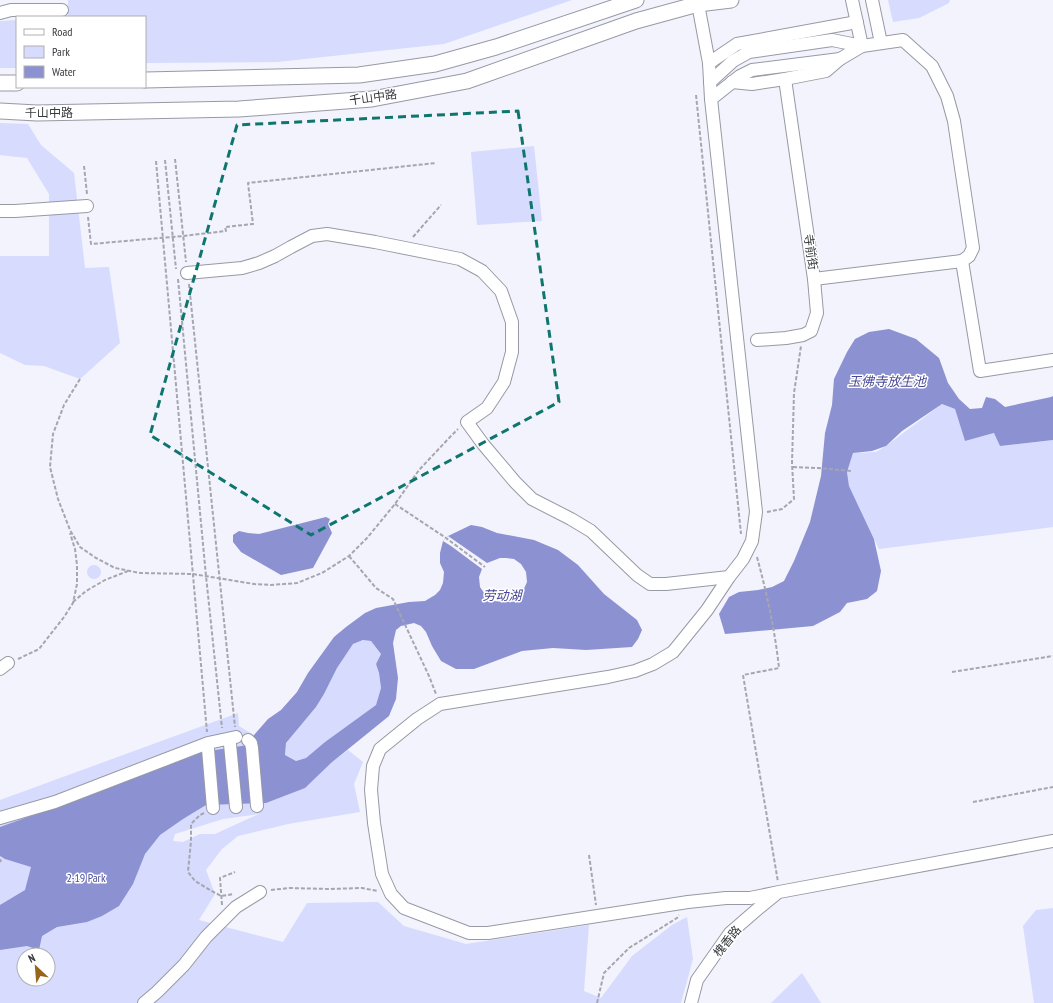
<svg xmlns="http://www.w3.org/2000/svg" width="1053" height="1003" font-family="'PT Sans Narrow','Noto Sans SC',sans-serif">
  <rect width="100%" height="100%" fill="#f2f3fd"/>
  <g fill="#d7dbfd" fill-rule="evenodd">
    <path d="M68,0h504l-128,44 -167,18 -132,1v-46h-77z"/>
    <path d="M888,0h62l-1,3 -30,15 -26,4z"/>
    <path d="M17,20v48h-17v-47z"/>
    <path d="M0,123l28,1 13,21 33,28 11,95 24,-1 11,76 -40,36 -36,-13 -19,-1 -25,-12v-97h49v-62l-22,-36 -27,-3z"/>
    <path d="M534,146l8,75 -65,4 -6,-73z"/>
    <path d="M942,404l13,5 10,32 30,-8 5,13 53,-6v87l-174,22 -30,-63 -2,-14 6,-19 23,-1 10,-6z"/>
    <circle cx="94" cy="572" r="7"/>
    <path d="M364,640l7,1 10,13 -5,10 3,9 2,15 -5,17 -51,37 -19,16 -10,3 -11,-6 1,-12 30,-36 8,-13 13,-26 16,-24z"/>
    <path d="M238,713l1,13 15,9 30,61 47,-33 17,-13 15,12 -9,22 6,28 -72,12 -50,12 -16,13 -16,21 9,24 -16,26 84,22 24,-39 71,-1 26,24 62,18 123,-19 -5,66 17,7 31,-42 40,-31 15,-8 6,42 -12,44h-681v-203zM259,814l-44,20h-15l-17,8 -10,-1 2,-7 48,-15zM24,955h24v24h-24z"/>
    <path d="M1053,908v95h-19l-11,-77 13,-16z"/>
    <path d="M802,973l19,30h-50z"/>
  </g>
  <g fill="#8c91d1" fill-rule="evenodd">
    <path d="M889,329l27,10 23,19 9,25 11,16 11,10 12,-1 4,-11 9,2 10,8 46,-10 2,-1v44l-53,6 -6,-13 -29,8 -10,-32 -13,-5 -40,27 -16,15 -14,5 -19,2 -6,19 2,14 25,53 7,32 -4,20 -10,8 -20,4 -7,9 -27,14 -88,8 -6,-20 10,-17 10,-5 19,-2 14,-3 12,-6 10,-20 16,-39 11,-46 4,-43 7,-28 2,-26 13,-27 8,-13 14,-7z"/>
    <path d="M326,517l4,2 -2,5 4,9 -19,35 -32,7 -40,-23 -8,-10v-7l6,-4 9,2 11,1z"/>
    <path d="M471,525l11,2 15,6 37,7 24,10 20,15 26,29 33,26 5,10 -4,9 -6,8 -46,3 -33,-2 -31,3 -48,18h-18l-15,-8 -9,-15 -6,-14 -5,-6 -7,-3 -13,3 -5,4 -3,13 5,35 -2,21 -7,17 -58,47 -26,25 -39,15 -60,2 -23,14 -23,16 -15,19 -12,30 -14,22 -17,10 -15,6 -30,5 -15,9 -3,14 -12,-4 -27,4v-45l25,-15 6,-23 -26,-8 -5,-3v-29l39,-14 67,-26 90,-34 52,-8 6,-10 14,-16 13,-9 16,-18 11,-19 26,-36 12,-10 19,-14 11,-5 33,-6 16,-1 10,-6 5,-5 3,-7 1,-11 -4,-9v-10l3,-12 5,-5zM363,640l8,1 10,13 -5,10 3,9 2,15 -5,17 -51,37 -19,16 -10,3 -11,-6 1,-12 30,-36 8,-13 13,-26 16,-24z"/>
  </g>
  <path fill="#f2f3fd" d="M448,536l39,27 13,-5h6l8,1 7,5 5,8 1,10 -4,9 -9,8 -11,3 -9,-1 -8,-5 -6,-9 -1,-10 3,-8 -31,-23 -8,-5z"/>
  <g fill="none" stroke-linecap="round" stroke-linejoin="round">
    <g stroke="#9799a4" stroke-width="14">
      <g id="minor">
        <path d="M852,0l10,46"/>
        <path d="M872,0l9,43"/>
        <path d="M698,4l11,59 2,36 45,413 -4,29 -9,18 -14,18 -22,33 -34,42 -20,12 -18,7 -27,6 -168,27 -23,15 -37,30 -7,17 -2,24 3,33 8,51 9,20 13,14 65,25h19l200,-31 38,-4h24l29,-6 274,-51"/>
        <path d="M0,13l11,-3h51"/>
        <path d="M709,63l28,-19 120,-22"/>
        <path d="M785,79l29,200 148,-18"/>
        <path d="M710,82l23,-21 16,-9 83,-12 30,6 41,-6 29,26 15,30 7,25 19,127 -4,8 -7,5 18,110 73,-11"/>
        <path d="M732,82l20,2 33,-5 41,-8 14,-12"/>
        <path d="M711,99l29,-23 12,-6 88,-11 22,-13"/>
        <path d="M0,211h15l72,-5"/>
        <path d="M187,273l55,-5 17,-5 16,-7 16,-9 21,-11 15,-2 48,8 85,17 22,12 19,20 11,31v30l-8,30 -17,26 -20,14 16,22 32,38 17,17 39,20 20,12 46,44 13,9h16l63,-7"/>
        <path d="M757,340l29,-2 17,-3 8,-4 6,-18 -3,-34"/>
        <path d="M0,669l8,-6"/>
        <path d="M248,740l3,3 1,5 5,58"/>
        <path d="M230,744l6,63"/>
        <path d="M208,749l5,59"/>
        <path d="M0,818l55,-16 153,-59 28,-6"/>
        <path d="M144,1003l13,-11 27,-27 22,-28 30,-30 24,-15"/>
        <path d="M691,1003l6,-23 33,-47 30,-26 16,-13"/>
      </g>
    </g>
    <g stroke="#9799a4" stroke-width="17">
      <g id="major">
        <path d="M145,80l214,-5 76,-11 61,-17 140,-47"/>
        <path d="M0,83h17"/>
        <path d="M0,111l37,2 202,-4 133,-10 95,-18 169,-60 62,-17 33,-4"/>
      </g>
    </g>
    <g stroke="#a5a6ae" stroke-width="2" stroke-dasharray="4 2" stroke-linecap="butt">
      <path d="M696,95l45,439"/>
      <path d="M175,159l11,103"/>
      <path d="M165,160l11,109"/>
      <path d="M156,161l51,571"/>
      <path d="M84,166l3,28"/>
      <path d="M88,217l3,27 92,-8 43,-5 -1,-4 28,-3 -5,-41 188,-20"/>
      <path d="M413,237l28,-32"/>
      <path d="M178,279l28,297 16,152"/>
      <path d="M189,284l46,443"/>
      <path d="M80,379l-16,26 -11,29 -3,33 8,32 12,31 10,17 16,11 19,10 25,5 53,1 61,10 17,1 26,-2 25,-10 27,-17 18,-18 28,-34 24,-34 31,-33 8,-8"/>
      <path d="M793,467l25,1 33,3"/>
      <path d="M395,504l51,34 39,29"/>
      <path d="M767,512l15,-3 12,-10 -2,-36 2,-70 7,-47"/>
      <path d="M349,556l27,32 17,11 36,77 7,18"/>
      <path d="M757,557c10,37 18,74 22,111l-36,7 35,207"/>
      <path d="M73,602l13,-11 19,-11 23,-9"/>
      <path d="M18,659l21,-10 25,-32 9,-14 4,-19v-19l-2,-16 -5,-16"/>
      <path d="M952,672l101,-16"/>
      <path d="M973,802l80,-15"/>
      <path d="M204,813l-4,2 -9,9v17l-3,31 7,9 15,9 11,6 13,-2"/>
      <path d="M589,855l7,50"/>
      <path d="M0,859l1,3"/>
      <path d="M271,890l18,-2 41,1 32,-1 16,3"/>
      <path d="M222,905l-2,-27 15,-6"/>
      <path d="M597,1003l7,-30 25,-25 48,-30 2,-3"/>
    </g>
    <use href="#minor" stroke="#fff" stroke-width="12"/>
    <use href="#major" stroke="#fff" stroke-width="15"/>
  </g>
  <path fill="none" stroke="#0f766e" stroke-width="3" stroke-dasharray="8 5" stroke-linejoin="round" d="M518,111l41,291 -248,133 -161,-100 87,-310z"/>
  <g text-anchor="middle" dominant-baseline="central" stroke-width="3" stroke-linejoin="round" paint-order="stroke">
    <g font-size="12" fill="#393a3e" stroke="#fff">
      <text transform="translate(373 97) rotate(-8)">千山中路</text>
      <text x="49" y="112">千山中路</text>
      <text transform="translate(811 252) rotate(82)">寺前街</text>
      <text transform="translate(727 941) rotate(-51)">槐香路</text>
    </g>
    <g font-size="12" fill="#4a4b99" stroke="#fff">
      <text x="86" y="877">2·19 Park</text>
    </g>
    <g font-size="13" font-style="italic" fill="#484896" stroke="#fff">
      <text x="887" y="381">玉佛寺放生池</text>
      <text x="502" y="595">劳动湖</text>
    </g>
  </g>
  <rect x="16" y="16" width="130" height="72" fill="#ffffff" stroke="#b0b0b2"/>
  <rect x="24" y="29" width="20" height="6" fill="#ffffff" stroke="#b0b0b2"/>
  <text x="52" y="36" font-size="12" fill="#393a3e">Road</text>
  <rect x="24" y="46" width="20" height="12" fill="#d7dbfd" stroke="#b0b0b2"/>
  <text x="52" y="56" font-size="12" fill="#393a3e">Park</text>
  <rect x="24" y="66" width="20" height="12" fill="#8c91d1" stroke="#b0b0b2"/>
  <text x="52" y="76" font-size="12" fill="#393a3e">Water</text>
  <g transform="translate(36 967) rotate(334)"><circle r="19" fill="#ffffff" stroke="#b0b0b2"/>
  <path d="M0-3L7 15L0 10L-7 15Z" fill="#98641a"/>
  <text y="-6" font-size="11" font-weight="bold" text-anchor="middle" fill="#393a3e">N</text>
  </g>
</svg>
